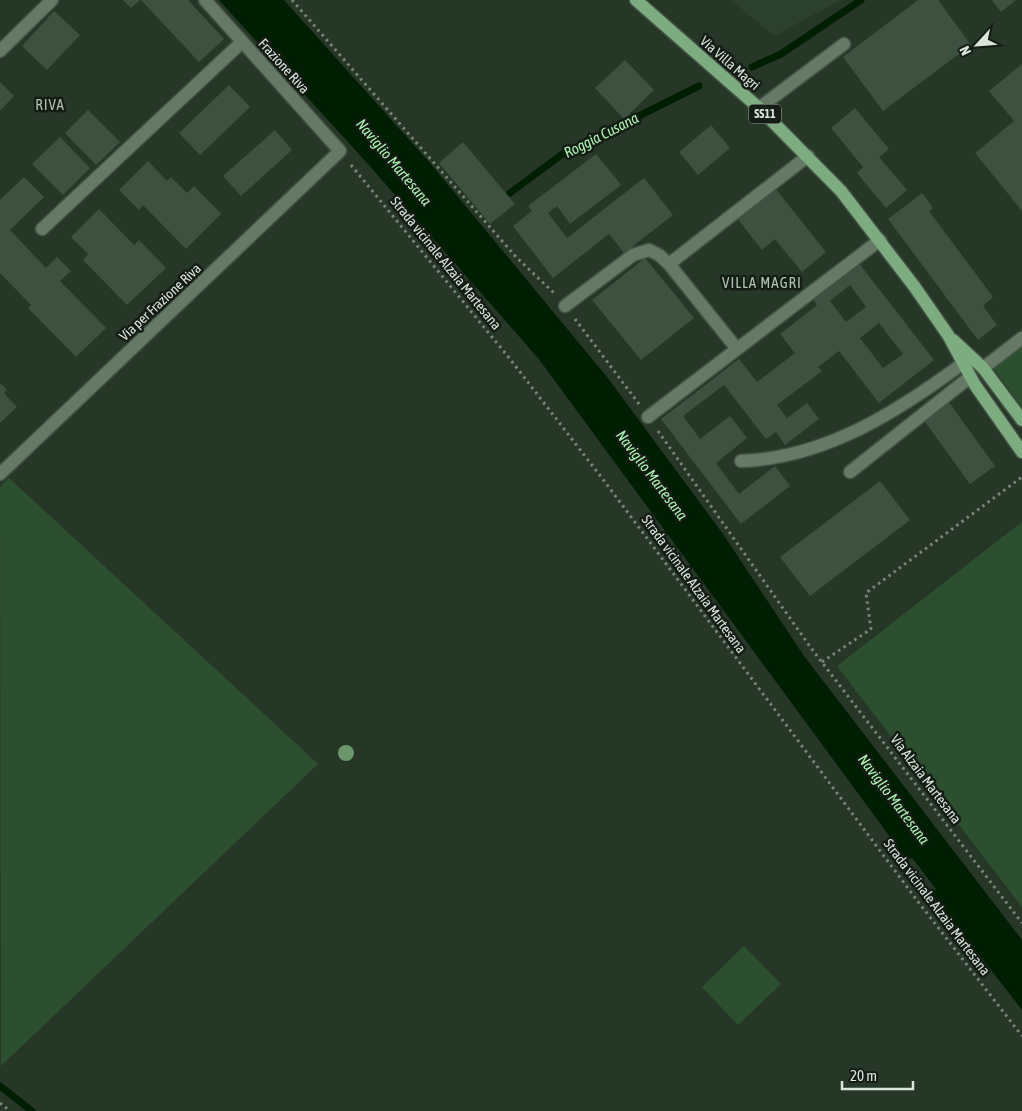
<svg xmlns="http://www.w3.org/2000/svg" width="1022" height="1111" font-family="'Asap Condensed',sans-serif">
  <rect width="100%" height="100%" fill="#263727"/>
  <path fill="#2b412d" d="M731,0h110l-67,36z"/>
  <g fill="#2c502f">
    <path d="M1022,329v78l-37,-50z"/>
    <path d="M9,478l309,286 -317,302 -1,-579z"/>
    <path d="M1022,522v385l-185,-241z"/>
    <path d="M744,946l37,38 -43,41 -36,-38z"/>
  </g>
  <path fill="#001e02" d="M219,0h65l146,163 177,214 116,157 81,122 218,284v70l-90,-116 4,-5 -24,-31 -5,2 -369,-502 -171,-195z"/>
  <g fill="none" stroke-linecap="round" stroke-linejoin="round">
    <g stroke="#001e02" stroke-width="7">
      <path d="M752,67l29,-13 80,-54"/>
      <path d="M510,193l51,-38 138,-69"/>
      <path d="M0,1086l32,25"/>
    </g>
  </g>
  <g fill="#3e503f" fill-rule="evenodd">
    <path d="M123,0h17l-9,8z"/>
    <path d="M141,0h47l36,39 -25,23z"/>
    <path d="M918,0h20l33,45 -88,66 -40,-54z"/>
    <path d="M992,0h24l-15,12z"/>
    <path d="M54,11l26,24 -33,35 -25,-24z"/>
    <path d="M625,60l29,30 -30,29 -29,-31z"/>
    <path d="M1022,64v147l-47,-58 39,-32 -25,-30z"/>
    <path d="M0,82l14,14 -14,15z"/>
    <path d="M229,85l21,22 -50,48 -21,-22z"/>
    <path d="M855,108l34,41 -10,8 28,33 -21,18 -29,-35 6,-6 -32,-39z"/>
    <path d="M88,110l32,32 -24,23 -31,-32z"/>
    <path d="M711,125l19,23 -32,27 -19,-23z"/>
    <path d="M275,130l17,20 -51,46 -18,-20z"/>
    <path d="M60,137l30,31 -27,27 -31,-31z"/>
    <path d="M463,142l52,62 -25,20 -51,-61z"/>
    <path d="M596,154l25,31 -51,39 -13,-18 -9,7 19,25 77,-60 29,37 -49,38 -15,-19 -56,44 -40,-52 19,-15 -4,-5z"/>
    <path d="M148,161l19,20 4,-4 16,16 7,-7 27,28 -35,35 -43,-44 -4,5 -20,-20z"/>
    <path d="M24,177l20,20 -34,33 36,38 11,-11 14,14 -11,10 46,47 -30,29 -48,-49 3,-3 -31,-32v-73z"/>
    <path d="M775,188l51,64 -24,20 -27,-33 -13,11 -25,-32z"/>
    <path d="M922,193l11,15 -4,3 64,86 -10,9 14,19 -19,15 -90,-121z"/>
    <path d="M99,209l35,36 5,-5 27,28 -39,37 -44,-45 5,-6 -17,-17z"/>
    <path d="M645,258l49,60 -53,42 -49,-60z"/>
    <path d="M858,262l76,98 -55,43 -40,-52 -21,16 4,4 -45,34 10,13 20,-15 12,16 -34,26 -9,-13 -10,7 -42,-54 -41,31 17,23 30,-23 17,22 -31,25 23,31 36,-28 15,20 -49,38 -80,-105 78,-60 18,23 38,-29 -15,-19 37,-29 -5,-7zM850,285l16,22 -20,15 -16,-21zM879,323l24,31 -20,14 -23,-30z"/>
    <path d="M0,383l7,7 -3,3 13,14 -17,16z"/>
    <path d="M948,401l47,65 -25,18 -47,-65z"/>
    <path d="M880,481l30,39 -100,76 -30,-39z"/>
  </g>
  <g fill="none" stroke-linecap="round" stroke-linejoin="round">
    <g stroke="#435244" stroke-width="15">
      <g id="minor">
        <path d="M0,51l52,-51"/>
        <path d="M759,108l85,-64"/>
        <path d="M42,229l200,-187"/>
        <path d="M669,264l139,-108"/>
        <path d="M565,306l68,-51 16,-5 10,5 10,9 68,85"/>
        <path d="M983,368l39,-30"/>
        <path d="M648,417l232,-177"/>
        <path d="M741,461c84,-3 156,-49 221,-97"/>
        <path d="M850,472l120,-95"/>
        <path d="M0,474l340,-323 -135,-151"/>
      </g>
    </g>
    <g stroke="#435244" stroke-width="15">
      <g id="major">
        <path d="M636,0l123,108 82,83 73,95 34,49 27,50 47,67"/>
        <path d="M953,340l30,28 39,52"/>
      </g>
    </g>
    <g stroke="#788678" stroke-width="3" stroke-dasharray="2.5 4" stroke-linecap="butt">
      <path d="M292,0l224,257 38,36"/>
      <path d="M351,165l159,194 95,123 311,417 106,137"/>
      <path d="M575,319l64,85"/>
      <path d="M658,431l153,217 211,275"/>
      <path d="M822,662l49,-33 -5,-36 156,-116"/>
      <path d="M0,1103l10,8"/>
    </g>
    <use href="#minor" stroke="#667967" stroke-width="12"/>
    <use href="#major" stroke="#7eac81" stroke-width="12"/>
  </g>
  <circle fill="#6a986c" cx="346" cy="753" r="8"/>
  <g text-anchor="middle" dominant-baseline="central" stroke-width="5" stroke-linejoin="round" paint-order="stroke">
    <rect fill="#151c15" stroke="#a0a9a0" stroke-width="1" x="749" y="104.5" width="32" height="19" rx="4"/>
    <g font-size="12" font-weight="bold" fill="#dbe6db">
      <text x="765" y="114">SS11</text>
    </g>
    <g font-size="14" fill="#dbe6db" stroke="#151c15">
      <text transform="translate(730 63) rotate(41)">Via Villa Magri</text>
      <text transform="translate(284 66) rotate(48)">Frazione Riva</text>
      <text transform="translate(446 263) rotate(51)">Strada vicinale Alzaia Martesana</text>
      <text transform="translate(160 302) rotate(-43)">Via per Frazione Riva</text>
      <text transform="translate(694 584) rotate(54)">Strada vicinale Alzaia Martesana</text>
      <text transform="translate(926 779) rotate(53)">Via Alzaia Martesana</text>
      <text transform="translate(937 907) rotate(53)">Strada vicinale Alzaia Martesana</text>
    </g>
    <g font-size="15" letter-spacing="1" fill="#b0c5b1" stroke="#151c15">
      <text x="50" y="104">RIVA</text>
      <text x="762" y="282">VILLA MAGRI</text>
    </g>
    <g font-size="15" font-style="italic" fill="#adf4b2" stroke="#151c15">
      <text transform="translate(601 135) rotate(-27)">Roggia Cusana</text>
      <text transform="translate(394 162) rotate(50)">Naviglio Martesana</text>
      <text transform="translate(652 475) rotate(53)">Naviglio Martesana</text>
      <text transform="translate(894 799) rotate(53)">Naviglio Martesana</text>
    </g>
  </g>
  <g transform="translate(977 45) rotate(244)" stroke="#151c15" stroke-width="4" paint-order="stroke">
  <path d="M0-4L9 19L0 12L-9 19Z" fill="#dbe6db"/>
  <text y="-8" font-size="14" font-weight="bold" text-anchor="middle" fill="#dbe6db">N</text>
  </g>
  <path d="M842 1081v8h71v-8" fill="none" stroke="#dbe6db" stroke-width="2.5"/>
  <text x="850" y="1081" font-size="15" fill="#dbe6db" stroke="#151c15" stroke-width="4" paint-order="stroke">20 m</text>
</svg>
